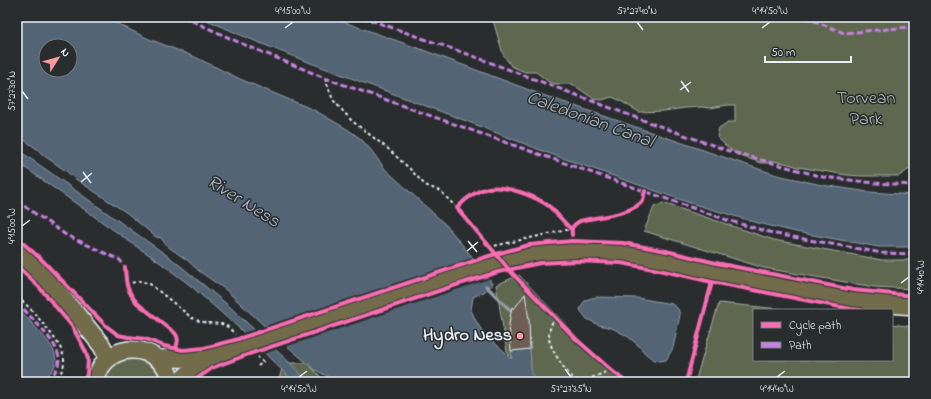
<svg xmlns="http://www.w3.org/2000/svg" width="931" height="399" font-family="'Indie Flower',sans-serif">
  <rect width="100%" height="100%" fill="#2a2d2e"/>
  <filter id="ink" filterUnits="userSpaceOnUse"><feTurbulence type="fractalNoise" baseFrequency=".025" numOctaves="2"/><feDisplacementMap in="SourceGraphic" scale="8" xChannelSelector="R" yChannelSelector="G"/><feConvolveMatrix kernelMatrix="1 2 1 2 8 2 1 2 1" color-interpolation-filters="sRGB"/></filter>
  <g filter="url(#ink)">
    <g fill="#5f684f" stroke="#a4aca4">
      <path d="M492,17h422v149l-15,10h-39l-13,-1 -49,-8 -9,-3 -15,-3 -6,2h-6l-25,-8 -13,-11 -7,-7 2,-9 9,-6h7v-17h-7l-18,3 -8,-1 -17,1 -21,3 -25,1 -20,-12 -7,-3 -10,3 -8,-1 -22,-15h-18l-5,-2 -13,-10h-11l-14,-6 -8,-12z"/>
      <path d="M663,203l111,37 108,20h32v29l-40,-2 -110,-19 -120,-37 10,-24z"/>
      <path d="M519,275l101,107h-91l-22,-30 -11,-67z"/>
      <path d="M719,303l71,7h-36v50h138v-36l22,3v55h-219z"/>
      <path d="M130,358c11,0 24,5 29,14 2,3 3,7 4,10h-60c7,-16 10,-20 27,-24z"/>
      <path d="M290,363h17l19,19h-48l4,-13z"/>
    </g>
    <g fill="#536575" stroke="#8f9da9" fill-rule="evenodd">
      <path d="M17,17h89l14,8 29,14 46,18 45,22 74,31 33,19 14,10 10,11 14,19 62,57 43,53v3l3,2 -9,8 -11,5 -2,13 5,11 8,13 21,18 4,6h3l-1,-7 19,-2 1,16v9l10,8h-208l-4,-5 -14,-7 -44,-38 -45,-42 -27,-19 -12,-11 -20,-14 -6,-8 -5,-1 -29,-24 -53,-35 -8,-7 -23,-16 -6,-6 -20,-14zM46,46h24v24h-24z"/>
      <path d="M200,17h130l93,33 117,44 192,66 45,15 45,10 47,7 45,3v52h-35l-83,-15 -38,-9 -68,-20 -142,-50 -82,-32 -174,-65 -49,-20z"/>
      <path d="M17,149l155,110 57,47 61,57 18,19h-14l-54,-53 -49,-43 -25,-19 -18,-13 -11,-7 -22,-16 -98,-69z"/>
      <path d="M597,297l40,1 35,6 6,5 2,6 -7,33 -7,12 -6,1 -6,-1 -8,-6 -9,-10 -10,-8 -15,-8 -13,-3 -12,-6 -7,-9c4,-11 6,-11 17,-13z"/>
      <path d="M17,307c7,7 14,15 21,23 11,12 27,29 11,44 -3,3 -7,7 -10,8 -5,1 -16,0 -22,0z"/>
    </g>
    <g fill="#2a2d2e">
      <path d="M475,257l17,21 -207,69 -23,-20z"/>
      <path d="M256,329l22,20 -14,5 -22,-21z"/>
    </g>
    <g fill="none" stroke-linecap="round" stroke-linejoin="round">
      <path stroke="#8f9da9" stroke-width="3.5" d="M486,286l28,28"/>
    </g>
    <path fill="#6d5d54" stroke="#e8f1f8" d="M525,294l4,26 1,29 -19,2 -2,-27 3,-17 2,2z"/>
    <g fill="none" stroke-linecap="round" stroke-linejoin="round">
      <g stroke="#e8f1f8" stroke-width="20">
        <g id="major">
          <path d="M17,253l23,19 38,44 24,30 6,13"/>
          <path d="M535,254l40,-3 49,3 39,6 51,13 139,28 61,5"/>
          <path d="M159,359l24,-1 22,1 37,-12"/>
          <path d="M96,382c4,-34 46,-43 68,-17 3,5 6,11 7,17"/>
          <path d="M179,382l26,-23"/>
        </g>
      </g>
      <g stroke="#e8f1f8" stroke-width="2" stroke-dasharray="3 3" stroke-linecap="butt">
        <path d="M325,78l8,22 19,21 35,27 22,20 16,17 15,6 17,17"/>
        <path d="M489,247l82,-18"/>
        <path d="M126,284l14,-3 10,3 42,34 7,3 9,2 14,1 6,3 7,7"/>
        <path d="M17,297c11,8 20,19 28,29 14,18 31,37 7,56"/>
        <path d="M556,317c-5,6 -7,13 -7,21 0,9 18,37 26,41 3,2 6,2 9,2l27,-11"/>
        <path d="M258,366l5,-4 -5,-5"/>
        <path d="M571,382l3,-3"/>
      </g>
      <use href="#major" stroke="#736c4b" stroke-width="17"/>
      <g stroke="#e8f1f8" stroke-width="20" stroke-linecap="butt">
        <path id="major-bridge" d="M242,347l208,-70 47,-14 38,-9"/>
      </g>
      <use href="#major-bridge" stroke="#736c4b" stroke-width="17"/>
      <g stroke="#c483df" stroke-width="3" stroke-dasharray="6 3" stroke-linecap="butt">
        <path d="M184,17l54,25 87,36 185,66 217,76 49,14 106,19 32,1"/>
        <path d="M362,17l119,42 156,59 92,33 94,26 52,6 39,2"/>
        <path d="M805,17l39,16 66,-6 4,1"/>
        <path d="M17,201l49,34 54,25 5,7"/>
        <path d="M17,303c8,7 15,15 22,23 16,18 33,37 5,56"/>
        <path d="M584,381v1"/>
      </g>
      <g stroke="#2a2d2e" stroke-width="6">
        <g id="cycleway">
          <path d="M571,229c-7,-7 -14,-15 -21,-22 -14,-11 -44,-22 -62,-19 -12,3 -23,11 -31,20l55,65 64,66 35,31 15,12"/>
          <path d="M572,235c-1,-8 1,-10 8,-14 15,-4 55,-7 63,-21 1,-3 1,-7 2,-9"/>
          <path d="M17,238l24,21 64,66 13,10 10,2 18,2 18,7 19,4 21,-2 31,-8 254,-84 40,-11 43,-4 51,2 43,8 50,12 137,27 61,6"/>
          <path d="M17,266l22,21 33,39 13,24 3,9 -1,15 -3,8"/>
          <path d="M125,267c1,17 1,22 12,36l38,30c4,5 3,9 1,15"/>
          <path d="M192,382l20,-14 37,-14 204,-68 45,-14 42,-9 36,-2 45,2 38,7 53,12 139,27 10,1"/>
          <path d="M686,382l26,-100"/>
        </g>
      </g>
      <use href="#cycleway" stroke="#f96db3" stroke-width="4"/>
    </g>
  </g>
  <path fill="none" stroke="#e8f1f8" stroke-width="1.5" d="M637,22l6,8M285,28l8,-6M762,28l8,-6M681,81l8,11M680,90l11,-8M22,91l6,8M83,172l8,11M81,182l11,-9M22,226l8,-6M468,241l9,11M467,251l11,-9M901,283l8,-6M565,369l6,8M299,377l8,-6M777,377l8,-6"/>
  <circle fill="#ff9aa2" stroke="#2a2d2e" stroke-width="1.5" cx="520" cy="336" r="4"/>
  <g text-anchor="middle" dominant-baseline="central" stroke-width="3" stroke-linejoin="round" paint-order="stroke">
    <g font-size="18" fill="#b1bab4" stroke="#2a2d2e">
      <text x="866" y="99">Torvean<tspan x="866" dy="21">Park</tspan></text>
    </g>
    <g font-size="18" font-weight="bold" fill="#e8f1f8" stroke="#2a2d2e" text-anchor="end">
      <text x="512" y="336">Hydro Ness</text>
    </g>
    <g font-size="19" font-style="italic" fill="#acb9c4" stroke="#2a2d2e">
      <text transform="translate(590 120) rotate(20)">Caledonian Canal</text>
      <text transform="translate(243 202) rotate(32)">River Ness</text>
    </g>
  </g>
  <rect width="931" height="399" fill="none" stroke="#2a2d2e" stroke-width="44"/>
  <rect x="753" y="309" width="140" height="52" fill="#2a2d2e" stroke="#767b7f"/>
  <rect x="761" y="322" width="20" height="6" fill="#f96db3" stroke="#767b7f"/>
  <text x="789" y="329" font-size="12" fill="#e8f1f8">Cycle path</text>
  <rect x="761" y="342" width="20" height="6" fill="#c483df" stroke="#767b7f"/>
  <text x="789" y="349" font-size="12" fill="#e8f1f8">Path</text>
  <g transform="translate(58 58) rotate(53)"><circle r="19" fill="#2a2d2e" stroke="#767b7f"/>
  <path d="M0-3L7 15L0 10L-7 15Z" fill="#ff9aa2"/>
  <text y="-6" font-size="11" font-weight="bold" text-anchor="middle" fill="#e8f1f8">N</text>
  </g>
  <path d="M765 56v6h86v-6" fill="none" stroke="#e8f1f8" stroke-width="2"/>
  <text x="771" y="56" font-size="12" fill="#e8f1f8" stroke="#2a2d2e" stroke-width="3" paint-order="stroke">50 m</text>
  <rect x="22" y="22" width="887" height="355" fill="none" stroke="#e8f1f8" stroke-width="1.5"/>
  <g font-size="10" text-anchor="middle" fill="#e8f1f8">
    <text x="293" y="14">4°15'00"W</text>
    <text x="637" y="14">57°27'40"N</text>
    <text x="770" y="14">4°14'50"W</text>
    <text transform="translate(11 91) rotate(-90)" y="4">57°27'30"N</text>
    <text transform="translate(11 226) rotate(-90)" y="4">4°15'00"W</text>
    <text transform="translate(920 277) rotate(-90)" y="4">4°14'40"W</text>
    <text x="299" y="392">4°14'50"W</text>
    <text x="571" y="392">57°27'35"N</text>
    <text x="777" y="392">4°14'40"W</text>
  </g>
</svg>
